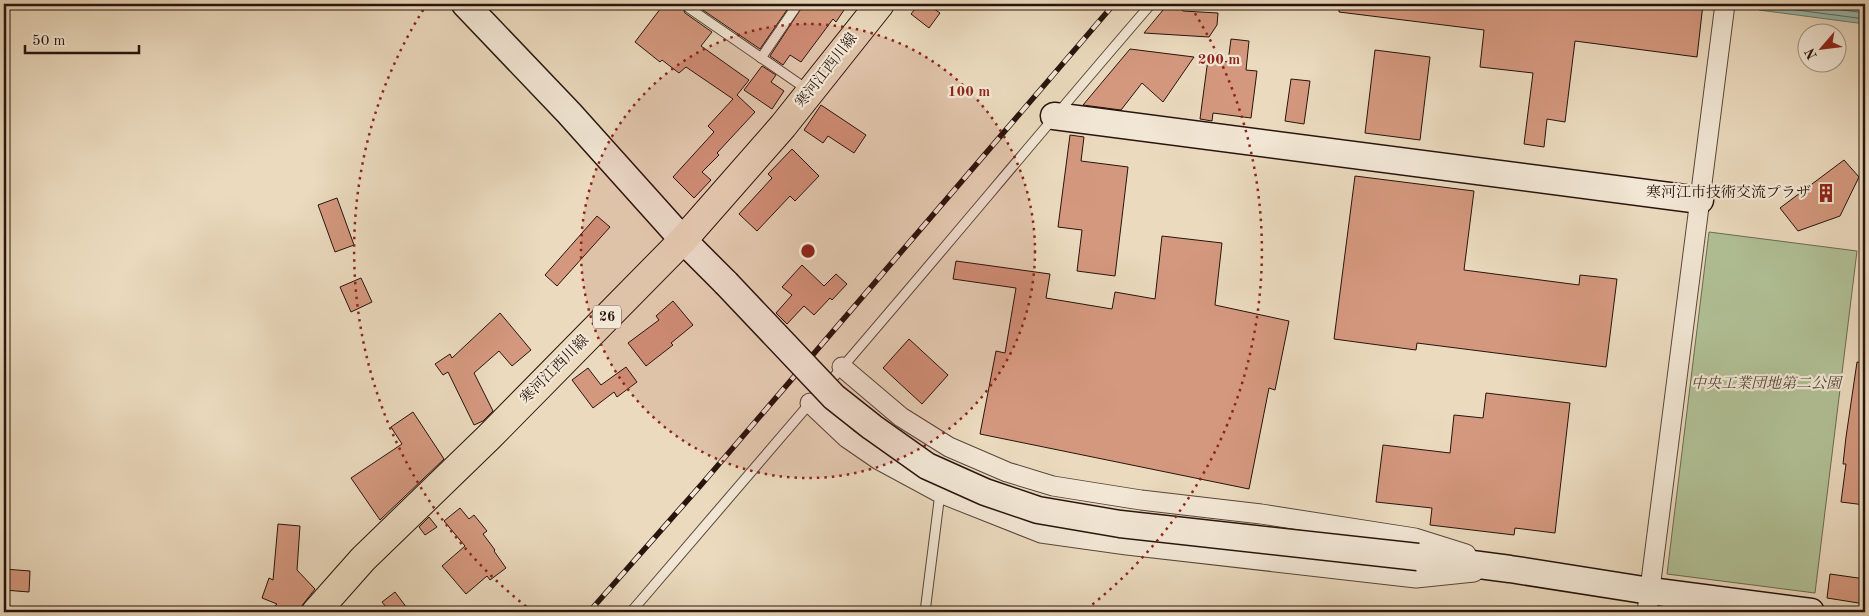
<svg xmlns="http://www.w3.org/2000/svg" width="1869" height="616" font-family="'Old Standard TT','Noto Serif JP',serif">
  <rect width="100%" height="100%" fill="#ebdabe"/>
  <filter id="stains"><feTurbulence type="fractalNoise" baseFrequency=".004" numOctaves="4"/><feColorMatrix values="0 0 0 0 .2 0 0 0 0 .09 0 0 0 0 .02 0 0 0 .5 -.17"/></filter>
  <radialGradient id="worn" r=".72"><stop offset=".6" stop-color="#630" stop-opacity="0"/><stop offset="1" stop-color="#630" stop-opacity=".3"/></radialGradient>
  <path fill="#b1c196" stroke="#6c6a52" d="M1709,232l148,19 -42,342 -148,-19z"/>
  <path fill="#99bbae" stroke="#6b786e" d="M1759,4h106v20l-106,-14z"/>
  <g fill="none" stroke-linecap="round" stroke-linejoin="round">
    <g stroke="#60685e" stroke-width="1">
      <path d="M1764,4l2,2 99,13"/>
      <path d="M1798,4l67,9"/>
    </g>
  </g>
  <g fill="#d4987e" stroke="#27140d">
    <path d="M664,4h21l-2,4 2,5 27,19 -11,14 48,34 -12,15 18,17 -38,41 2,2 -17,17 9,8 -17,18 -21,-21 41,-45 -6,-6 25,-27 -47,-32 -7,6 -17,-13 -2,2 -25,-20z"/>
    <path d="M694,4h97l-31,45z"/>
    <path d="M804,4h44l-12,18 -3,-3 -32,43 -11,-7 -7,10 -13,-9z"/>
    <path d="M919,4h8l13,9 -11,15 -18,-14z"/>
    <path d="M1168,4h7l8,7 35,2 -1,12 -8,12 -65,-4z"/>
    <path d="M1339,4h364l-6,53 -122,-16 -10,81 -18,-3 -3,28 -20,-3 9,-71 -53,-6 4,-37 -145,-18z"/>
    <path d="M1231,39l18,2 -3,29 11,1 -6,47 -38,-5 -1,8 -12,-2 8,-60 20,3z"/>
    <path d="M1130,49l64,8 -31,45 -21,-19 -21,27 -38,-5z"/>
    <path d="M1375,50l55,7 -10,83 -55,-7z"/>
    <path d="M762,66l14,9 -5,7 13,9 -12,18 -28,-19z"/>
    <path d="M1291,79l19,2 -6,43 -19,-3z"/>
    <path d="M821,105l45,30 -12,18 -26,-17 -5,7 -19,-13z"/>
    <path d="M1070,135l14,2 -3,24 47,6 -13,109 -38,-5 5,-41 -24,-3z"/>
    <path d="M792,149l27,27 -24,25 -5,-5 -33,35 -18,-17 33,-36 -4,-4z"/>
    <path d="M1844,160l15,17 -19,39 -42,15 -18,-23z"/>
    <path d="M1355,176l119,15 -10,79 115,15 1,-10 37,4 -11,88 -189,-24 -1,7 -82,-11z"/>
    <path d="M337,198l17,47 -19,7 -17,-47z"/>
    <path d="M597,216l13,11 -53,59 -12,-11z"/>
    <path d="M1162,236l60,7 -7,62 74,16 -14,69 -6,-2 -20,101 -269,-55 16,-83 9,2 11,-65 -63,-9 3,-18 94,13 -4,24 66,11 3,-17 40,7z"/>
    <path d="M802,265l22,21 12,-12 11,10 -15,16 -2,-2 -16,17 -10,-9 -17,18 -11,-11 16,-18 -10,-8z"/>
    <path d="M361,278l11,24 -21,10 -11,-25z"/>
    <path d="M673,301l20,24 -22,18 2,2 -27,21 -18,-23 31,-23 -3,-4z"/>
    <path d="M500,313l31,37 -19,16 -13,-15 -25,22 19,38 -10,10 -9,4 -26,-53 -5,3 -8,-11 15,-10 2,4z"/>
    <path d="M909,339l39,36 -26,29 -39,-36z"/>
    <path d="M1857,362l8,1v92l-2,18h2v32l-24,-3 5,-38h-3l3,-27z"/>
    <path d="M626,367l11,15 -20,15 -3,-5 -21,16 -21,-28 16,-12 13,17z"/>
    <path d="M1486,393l84,10 -15,130 -40,-5 -1,7 -84,-10 2,-17 -56,-6 7,-57 67,8 4,-38 29,3z"/>
    <path d="M413,412l31,47 -64,61 -29,-42 51,-34 -11,-17z"/>
    <path d="M460,508l9,11 5,-4 13,16 -4,3 12,16 -1,1 12,17 -16,12 -3,-4 -21,18 -24,-28 23,-20 -21,-25z"/>
    <path d="M429,517l8,10 -12,8 -6,-8z"/>
    <path d="M278,524l22,2 -3,44 18,19 -18,23h-29l9,-8 -15,-6 7,-20 4,2z"/>
    <path d="M4,569l26,2 -1,21 -25,-2z"/>
    <path d="M1830,574l35,5v25l-38,-6z"/>
    <path d="M395,592l15,20h-20l-8,-10z"/>
  </g>
  <g fill="none" stroke-linecap="round" stroke-linejoin="round">
    <g stroke="#584639" stroke-width="11">
      <g id="lane">
        <path d="M689,8l119,82"/>
        <path d="M761,58l37,-54"/>
        <path d="M827,385c109,-126 215,-255 324,-381"/>
        <path d="M631,612l180,-210"/>
        <path d="M925,612l15,-119"/>
      </g>
    </g>
    <g stroke="#584639" stroke-width="21">
      <g id="street">
        <path d="M842,367l59,50 48,30 58,25 46,14 88,14 120,14 154,24 51,16"/>
        <path d="M810,403l37,35 32,22 61,33 101,40 86,12 289,33 58,-6"/>
        <path d="M1647,612l78,-608"/>
      </g>
    </g>
    <g stroke="#27140d" stroke-width="29">
      <g id="secondary">
        <path d="M465,4l104,109 114,127 43,43"/>
        <path d="M1054,116l646,84"/>
        <path d="M1418,557l92,12 140,22 161,21"/>
      </g>
    </g>
    <g stroke="#27140d" stroke-width="30">
      <path id="primary" d="M316,612l47,-53 126,-122 194,-197 100,-114 97,-122"/>
    </g>
    <use href="#lane" stroke="#f2e7d5" stroke-width="9"/>
    <use href="#street" stroke="#f2e7d5" stroke-width="19"/>
    <use href="#secondary" stroke="#f2e7d5" stroke-width="26"/>
    <use href="#primary" stroke="#ebdabe" stroke-width="28"/>
    <g stroke="#27140d" stroke-width="5.5">
      <path id="rail" d="M589,612l112,-127 413,-481"/>
    </g>
    <use href="#rail" stroke="#f2e7d5" stroke-width="4" stroke-dasharray="11" stroke-linecap="butt"/>
    <g stroke="#27140d" stroke-width="29" stroke-linecap="butt">
      <path id="secondary-bridge" d="M726,283l108,114 38,30 55,39 58,26 53,18 82,14 298,33"/>
    </g>
    <use href="#secondary-bridge" stroke="#f2e7d5" stroke-width="26"/>
  </g>
  <circle cx="808" cy="251" r="227" fill="#8f2418" fill-opacity=".12"/>
  <g fill="none" stroke="#8f2418" stroke-width="2.5" stroke-dasharray="2.5 5">
    <circle cx="808" cy="251" r="227"/>
    <path d="M532 611A454 454 0 0 1 425 7M1191 7A454 454 0 0 1 1084 611"/>
  </g>
  <defs>
    <g id="building-bare" transform="scale(1.5)"><path d="M-4-6H4V6H1V3H-1V6H-4ZM-2.5-4.3h1.7v1.8h-1.7ZM.8-4.3h1.7v1.8H.8ZM-2.5-1h1.7V.8h-1.7ZM.8-1h1.7V.8H.8Z" fill="#8f2418" stroke="#f2e7d5" stroke-width="2.5" paint-order="stroke"/></g>
  </defs>
  <g fill-rule="evenodd">
    <use href="#building-bare" x="1826" y="193"/>
  </g>
  <g text-anchor="middle" dominant-baseline="central" stroke-width="4.5" stroke-linejoin="round" paint-order="stroke">
    <rect fill="#f2e7d5" stroke="#645349" stroke-width="1" x="593" y="305.5" width="28" height="23" rx="4"/>
    <g font-size="14" font-weight="bold" fill="#27140d">
      <text x="607" y="317">26</text>
    </g>
    <g font-size="15" fill="#27140d" stroke="#f2e7d5">
      <text transform="translate(827 71) rotate(-52)">寒河江西川線</text>
      <text transform="translate(555 370) rotate(-45)">寒河江西川線</text>
    </g>
    <g font-size="15" fill="#27140d" stroke="#f2e7d5" text-anchor="end">
      <text x="1811" y="193">寒河江市技術交流プラザ</text>
    </g>
    <g font-size="15" font-style="italic" fill="#504836" stroke="#f2e7d5">
      <text x="1766" y="384">中央工業団地第二公園</text>
    </g>
  </g>
  <circle cx="808" cy="251" r="8" fill="#8f2418" stroke="#f2e7d5" stroke-width="2.5"/>
  <g font-size="15" text-anchor="middle" font-weight="bold" fill="#8f2418" stroke="#f2e7d5" stroke-width="4.5" stroke-linejoin="round" paint-order="stroke">
    <text x="1219" y="64">200 m</text>
    <text x="969" y="96">100 m</text>
  </g>
  <rect width="1869" height="616" fill="none" stroke="#ebdabe" stroke-width="20"/>
  <rect x="5" y="5" width="1859" height="606" fill="none" stroke="#27140d" stroke-width="2.5"/>
  <rect x="10" y="10" width="1849" height="596" fill="none" stroke="#27140d"/>
  <g transform="translate(1822 48) rotate(242)"><circle r="24" fill="#f2e7d5" stroke="#a19385"/>
  <path d="M0-4L9 19L0 12L-9 19Z" fill="#8f2418"/>
  <text y="-8" font-size="14" font-weight="bold" text-anchor="middle" fill="#27140d">N</text>
  </g>
  <path d="M25 45v8h114v-8" fill="none" stroke="#27140d" stroke-width="2.5"/>
  <text x="32" y="45" font-size="15" fill="#27140d" stroke="#f2e7d5" stroke-width="4" paint-order="stroke">50 m</text>
  <rect width="100%" height="100%" filter="url(#stains)"/>
  <rect width="100%" height="100%" fill="url(#worn)"/>
</svg>
